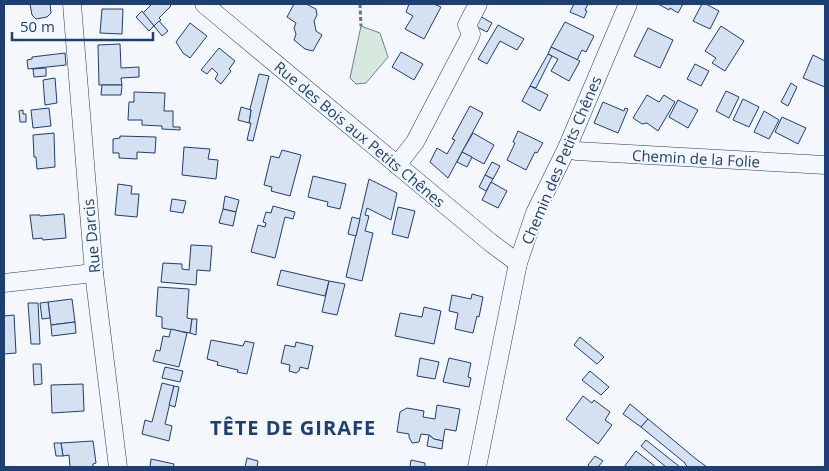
<svg xmlns="http://www.w3.org/2000/svg" width="829" height="471" font-family="'Open Sans',sans-serif">
  <rect width="100%" height="100%" fill="#f4f7fb"/>
  <path fill="#d7e8df" stroke="#687fa3" d="M361,26l19,7 8,24 -22,26 -10,1 -6,-6z"/>
  <g fill="#d5e0f0" stroke="#1d3f73">
    <path d="M30,4h20l1,9 -4,4 -11,2 -4,-4z"/>
    <path d="M152,4h17l2,2 -12,12 2,2 -7,6 -11,-13z"/>
    <path d="M294,4h12l10,5 1,6 -3,6 2,10 6,4 -9,16 -8,-2 -11,-9 2,-6 -2,-6 2,-5 -9,-6z"/>
    <path d="M409,4h25l7,3 -17,32 -19,-10 8,-13 -7,-4z"/>
    <path d="M574,4h14l-3,6 2,1 -3,7 -14,-6z"/>
    <path d="M658,4h25l-5,9 -8,-5 -1,2z"/>
    <path d="M702,4h4l13,7 -9,18 -17,-8z"/>
    <path d="M102,9h21l-1,25 -22,-1z"/>
    <path d="M142,11l12,15 -5,5 -13,-14z"/>
    <path d="M478,15l14,8 -5,9 -14,-7z"/>
    <path d="M159,21l9,10 -6,5 -8,-10z"/>
    <path d="M565,22l29,14 -8,16 -4,-2 -5,10 -26,-13z"/>
    <path d="M190,23l17,13 -17,22 -7,-5 -7,-11z"/>
    <path d="M498,25l26,14 -7,11 -17,-9 -13,23 -9,-5z"/>
    <path d="M721,26l23,15 -19,30 -13,-8 4,-5 -11,-7z"/>
    <path d="M648,28l25,12 -13,28 -26,-12z"/>
    <path d="M120,44l1,24 18,-1v10l-18,1 1,7h-23l-1,-40z"/>
    <path d="M551,47l29,14 -11,20 -18,-10 7,-12 -10,-5z"/>
    <path d="M219,48l16,13 -6,8 2,2 -10,13 -6,-5 3,-5 -6,-6 -5,6 -6,-4z"/>
    <path d="M401,52l22,12 -9,16 -22,-13z"/>
    <path d="M65,53l1,12 -38,4 -1,-9 5,-1v-2z"/>
    <path d="M548,54l4,2 -16,32 -6,-2z"/>
    <path d="M813,55l12,6v26l-22,-9z"/>
    <path d="M695,64l14,7 -8,15 -14,-7z"/>
    <path d="M46,68v8l-12,1 -1,-8z"/>
    <path d="M259,74l10,2 -16,65 -6,-1 4,-17h-2l2,-13 -1,-1z"/>
    <path d="M55,78l2,25 -12,2 -2,-25z"/>
    <path d="M791,83l6,4 -9,19 -7,-4z"/>
    <path d="M102,85h20l-1,10h-20z"/>
    <path d="M530,86l18,9 -8,16 -18,-10z"/>
    <path d="M726,91l13,6 -10,21 -13,-7z"/>
    <path d="M134,92l31,1 -1,18h9v16h7v3l-18,-1v-3l-20,-1v-5h-14l1,-18h5z"/>
    <path d="M647,95l12,7 5,-7 11,7 -17,29 -11,-8 -5,1 -9,-6z"/>
    <path d="M743,99l16,8 -10,20 -16,-7z"/>
    <path d="M678,100l20,10 -10,18 -19,-11z"/>
    <path d="M603,102l21,9 1,-3 3,1 -10,24 -24,-10z"/>
    <path d="M470,106l13,7 -35,65 -18,-16 7,-14 10,6 8,-14 -3,-1z"/>
    <path d="M241,107l10,3 -2,13 -11,-3z"/>
    <path d="M49,108l2,18 -18,2 -2,-18z"/>
    <path d="M23,110v4h3v8h-6l-1,-11z"/>
    <path d="M764,111l15,9 -10,19 -15,-7z"/>
    <path d="M782,117l24,11 -8,16 -23,-12z"/>
    <path d="M518,131l25,12 -6,10 -2,-1 -9,18 -19,-10 8,-17 -2,-1z"/>
    <path d="M54,133l1,34 -18,2 -1,-12h-2l-1,-22z"/>
    <path d="M473,133l21,12 -10,19 -22,-12z"/>
    <path d="M120,136l36,1 -1,16 -18,-1v7l-18,-1v-5h-6v-14l7,-1z"/>
    <path d="M184,147l26,2 -2,10 10,1 -2,19 -34,-4z"/>
    <path d="M282,150l19,5 -11,41 -19,-5 1,-4 -8,-2 7,-29 8,2z"/>
    <path d="M462,152l10,5 -5,10 -10,-5z"/>
    <path d="M492,162l8,4 -7,13 -8,-4z"/>
    <path d="M485,175l8,4 -7,12 -7,-4z"/>
    <path d="M313,176l33,8 -6,25 -13,-3 1,-4 -20,-5z"/>
    <path d="M369,179l28,14 -6,27 -24,-12 -2,7 4,1 -4,15 8,2 -11,48 -16,-4z"/>
    <path d="M491,182l16,9 -9,17 -16,-8z"/>
    <path d="M118,184l14,2 -1,8h8l-2,23 -22,-2z"/>
    <path d="M225,196l14,4 -3,12 -13,-3z"/>
    <path d="M172,199l14,2 -3,12 -13,-2z"/>
    <path d="M273,206l22,6 -2,7 -8,-2 -10,41 -24,-6 7,-27 7,2 1,-4 -3,-1 3,-10 5,1z"/>
    <path d="M398,207l17,4 -7,27 -16,-4z"/>
    <path d="M223,209l13,3 -3,14 -14,-3z"/>
    <path d="M64,214l2,24 -23,2 -1,-2 -9,1 -3,-24h10v1z"/>
    <path d="M352,217l8,2 -4,17 -8,-2z"/>
    <path d="M191,245l21,1 -2,25 -13,-1 -1,15 -35,-3 2,-19 19,1v5l7,1z"/>
    <path d="M281,270l48,11 -4,15 -48,-11z"/>
    <path d="M329,281l16,3 -8,31 -15,-3z"/>
    <path d="M158,287l31,2 -2,29 5,1 -2,14 -28,-5v-11l-6,-1z"/>
    <path d="M472,294l11,3 -4,20 -2,-1 -4,17 -18,-4 3,-16 -9,-2 3,-16 19,4z"/>
    <path d="M72,299l3,23 -24,3 -3,-23z"/>
    <path d="M48,302l2,16 -8,1 -2,-16z"/>
    <path d="M28,303h10l2,41h-9z"/>
    <path d="M424,307l17,4 -7,33 -39,-8 5,-23 22,4z"/>
    <path d="M14,315l2,38 -12,1v-38z"/>
    <path d="M192,319h5l-1,16 -6,-2z"/>
    <path d="M75,322l1,11 -24,3 -1,-11z"/>
    <path d="M171,329l16,4 -8,34 -26,-6 3,-11 4,1 3,-15 6,1z"/>
    <path d="M580,337l24,20 -7,7 -23,-19z"/>
    <path d="M211,340l32,6 2,-5 9,2 -7,31 -10,-2 1,-2 -21,-5 1,-3 -11,-3z"/>
    <path d="M296,342l17,4 -5,23 -8,-2 -1,4 -3,2 -7,-2 1,-6 -9,-2 4,-18 10,2z"/>
    <path d="M420,358l19,4 -4,17 -18,-3z"/>
    <path d="M449,358l22,5 -3,14 3,1 -2,9 -26,-5z"/>
    <path d="M33,364h8l1,20 -8,1z"/>
    <path d="M165,367l18,4 -3,11 -18,-4z"/>
    <path d="M590,371l19,16 -8,8 -19,-15z"/>
    <path d="M162,383l12,3 -9,38 7,2 -3,15 -27,-7 3,-14 7,2z"/>
    <path d="M83,384l1,27 -32,2 -1,-28z"/>
    <path d="M174,386l5,1 -4,20 -6,-2z"/>
    <path d="M583,396l9,7 2,-3 16,12 -5,8 7,5 -14,19 -32,-25z"/>
    <path d="M630,404l18,15 -7,8 -18,-13z"/>
    <path d="M437,405l23,4 -4,22 -11,-2 -2,12 -9,-2 -5,-4 -8,-1 -2,8 -7,1 -3,-6v-3l-12,-2 3,-20 7,-4 17,3 -1,6 12,2z"/>
    <path d="M648,419l48,40 11,8h-19l-3,-3v-1l-44,-36z"/>
    <path d="M429,435l5,4 9,2 -1,8 -15,-3z"/>
    <path d="M646,440l34,27h-14l-25,-21z"/>
    <path d="M93,441l3,22 -3,1v3h-23l-1,-12 -6,1 -2,-13z"/>
    <path d="M54,443h7l2,13h-7z"/>
    <path d="M636,451l20,16h-32z"/>
    <path d="M595,456l8,5 -5,6h-8l-2,-2z"/>
    <path d="M247,458l11,3 -1,6h-12z"/>
    <path d="M151,459l23,5 -1,3h-23z"/>
    <path d="M411,460l14,3v4h-15z"/>
  </g>
  <g fill="none" stroke-linecap="round" stroke-linejoin="round">
    <g stroke="#1d3f73" stroke-width="19">
      <g id="street">
        <path d="M72,4l22,269 24,194"/>
        <path d="M204,4l287,239 27,20"/>
        <path d="M567,148l9,3 249,14"/>
        <path d="M397,165l18,-23 55,-105 1,-3 -4,-9 11,-21"/>
        <path d="M4,283l90,-10"/>
        <path d="M477,467l41,-204 17,-50 32,-65 61,-144"/>
      </g>
    </g>
    <path stroke="#5e769c" stroke-width="3" stroke-dasharray="4 2.5" stroke-linecap="butt" d="M360,4l1,22"/>
    <use href="#street" stroke="#f4f7fb" stroke-width="18"/>
  </g>
  <g text-anchor="middle" dominant-baseline="central" stroke-width="4" stroke-linejoin="round" paint-order="stroke">
    <g font-size="15" fill="#1d3f73" stroke="#f4f7fb">
      <text transform="translate(360 134) rotate(40)">Rue des Bois aux Petits Chênes</text>
      <text transform="translate(696 158) rotate(3)">Chemin de la Folie</text>
      <text transform="translate(561 160) rotate(-67)">Chemin des Petits Chênes</text>
      <text transform="translate(91 236) rotate(-95)">Rue Darcis</text>
    </g>
    <g font-size="20" font-weight="bold" letter-spacing="1" fill="#1d3f73" stroke="#f4f7fb">
      <text x="293" y="427">TÊTE DE GIRAFE</text>
    </g>
  </g>
  <rect width="829" height="471" fill="none" stroke="#1d3f73" stroke-width="10"/>
  <path d="M12 32v8h141v-8" fill="none" stroke="#1d3f73" stroke-width="2.5"/>
  <text x="20" y="32" font-size="15" fill="#1d3f73" stroke="#f4f7fb" stroke-width="4" paint-order="stroke">50 m</text>
</svg>
